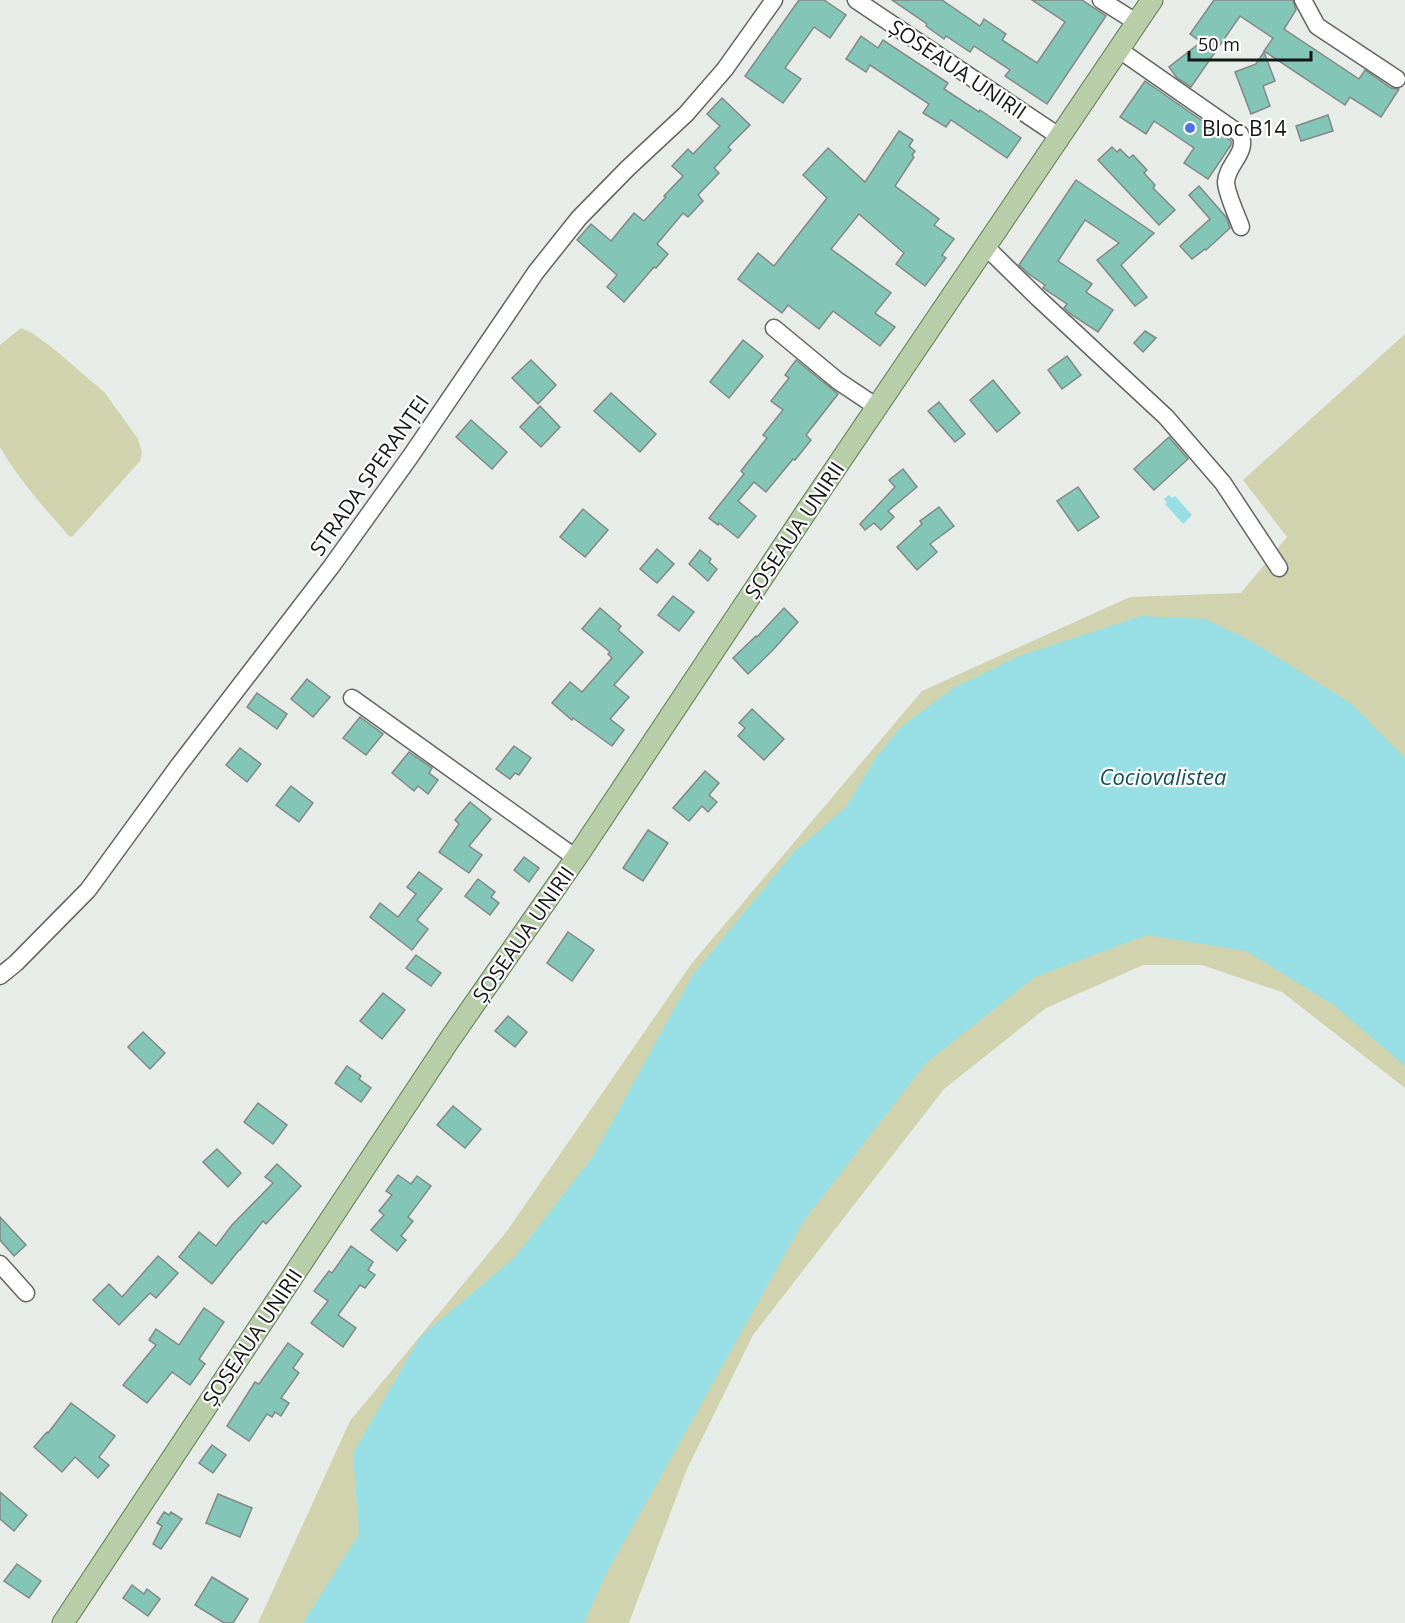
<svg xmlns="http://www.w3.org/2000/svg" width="1405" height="1623" font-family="'Open Sans',sans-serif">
  <rect width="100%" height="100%" fill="#e7ece8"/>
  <g fill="#d0d3ad">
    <path d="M21,328l11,5 22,16 51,44 33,46 4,14 -2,8 -68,76 -4,-2c-24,-28 -50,-56 -68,-88v-102z"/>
    <path d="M1405,334v754l-123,-96 -80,-27h-59l-97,43 -102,81 -191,246 -66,134 -58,154h-371l92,-202 157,-190 185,-268 230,-272 208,-94 111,-4 46,-56 -44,-57z"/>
  </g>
  <g fill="#98dfe5">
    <path d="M1169,495l3,3 3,-2 17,19 -9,9 -18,-20 2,-1 -3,-4z"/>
    <path d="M1141,616l64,3 46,22 101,63 53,54v308l-70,-60 -89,-55 -99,-16 -112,42 -109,86 -123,159 -198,354 -21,47h-281l56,-89 -6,-81 67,-116 94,-79 80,-103 98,-179 101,-123 53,-46 30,-50 25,-30 52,-39 66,-32z"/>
  </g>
  <g fill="#83c6b8" stroke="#838887" stroke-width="1.5">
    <path d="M799,0h25l22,15 -16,23 -16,-11 -29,41 16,11 -18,24 -38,-27z"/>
    <path d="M892,0h50l38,26 4,-7 22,15 -4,6 35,23 28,-41 -33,-22h50l24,16 -59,88 -42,-28 5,-6 -36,-24 -4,6 -24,-16 -2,3 -18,-13 1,-2z"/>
    <path d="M1214,0h79l3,10 -12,19 75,50 6,-9 26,18 8,1 -18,28 -31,-20 -5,8 -81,-54 9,-13 -33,-22 -49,71 -14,-9 -8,-11 32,-25 -11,-8z"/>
    <path d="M861,36l17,12 5,-8 65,43 -4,6 35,23 1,-2 41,28 -14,20 -56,-38 -5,7 -23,-14 6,-9 -59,-39 -4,7 -20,-13z"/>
    <path d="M1264,52l11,29 -12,5 7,20 -19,8 -16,-42 21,-8z"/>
    <path d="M1145,81l86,60v4l-23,34 -24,-16 10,-15 -40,-27 -8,13 -26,-17z"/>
    <path d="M722,98l28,27 -22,22 3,3 -17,18 5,5 -21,22 5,6 -15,16 -5,-4 -26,31 11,10 -12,14 -2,-1 -30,35 -17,-15 10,-12 -40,-35 14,-16 20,17 23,-28 10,8 22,-24 -2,-1 19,-20 -11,-10 16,-17 5,5 27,-28 -13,-12z"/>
    <path d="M1328,115l5,16 -32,10 -5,-15z"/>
    <path d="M899,131l14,9 -4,6 6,5 -3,4 2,2 -19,29 44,33 -5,6 20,14 -12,16 4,3 -21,28 -29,-22 8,-11 -45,-39 -28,35 60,44 -16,20 20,14 -15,19 -47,-35 -14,18 -31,-24 -6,8 -44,-34 20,-26 16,13 53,-68 -24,-23 25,-27 37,34z"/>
    <path d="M1112,147l5,5 3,-3 9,9 4,-3 14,15 -3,3 11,12 -2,3 22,22 -16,15 -61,-65z"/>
    <path d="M1076,180l78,53 -33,32 26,32 -12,9 -38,-46 22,-17 -34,-23 -27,41 34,23 -6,8 27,18 -15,22 -26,-17 -8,-7 3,-4 -24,-16 2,-3 -15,-10 -11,-10z"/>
    <path d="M1199,186l27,31 4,11 -24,22 -1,-1 -13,10 -12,-13 30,-27 -21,-24z"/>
    <path d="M1145,331l11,7 -13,14 -9,-9z"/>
    <path d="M743,340l20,16 -34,42 -19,-16z"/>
    <path d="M1067,356l14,19 -19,14 -14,-19z"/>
    <path d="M531,360l25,25 -18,19 -26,-26z"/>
    <path d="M796,360l42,34 -32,41 5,5 -16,20 -2,-1 -27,33 -12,-10 -16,19 18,15 -18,22 -19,-15 -1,2 -9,-7 35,-44 -3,-3 26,-33 -4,-3 20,-25 -12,-9 18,-23 -4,-3z"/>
    <path d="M993,380l27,33 -23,19 -27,-32z"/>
    <path d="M611,393l45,41 -16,18 -46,-41z"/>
    <path d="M939,402l26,32 -10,8 -27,-31z"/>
    <path d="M540,406l20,21 -19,20 -21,-20z"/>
    <path d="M471,420l36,32 -15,17 -36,-32z"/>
    <path d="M1169,437l19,22 -34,31 -20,-21z"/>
    <path d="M903,469l14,18 -29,24 6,6 -13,13 -7,-7 -9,7 -5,-6 35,-37 -6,-7z"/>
    <path d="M1078,487l21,30 -21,14 -21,-30z"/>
    <path d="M939,507l15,19 -24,18 7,8 -20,18 -20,-23 25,-23 -2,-3z"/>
    <path d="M583,509l25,21 -23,27 -25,-20z"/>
    <path d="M657,549l17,15 -17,19 -17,-14z"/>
    <path d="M700,550l11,9 -2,3 8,7 -9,12 -19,-17z"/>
    <path d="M673,596l21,16 -15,19 -21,-16z"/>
    <path d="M600,608l21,18 -3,4 25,22 -29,33 15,12 -19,22 14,11 -12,16 -39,-28 -1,2 -20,-17 18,-21 12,10 30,-34 -4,-4 2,-2 -28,-23z"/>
    <path d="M784,608l14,14 -26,29 -24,23 -15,-16 23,-22 1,1z"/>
    <path d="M307,679l23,18 -17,20 -22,-18z"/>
    <path d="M257,693l30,21 -10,15 -30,-22z"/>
    <path d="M752,709l32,30 -20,21 -26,-24 7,-8 -6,-5z"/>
    <path d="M360,717l23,17 -17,21 -23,-17z"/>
    <path d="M514,746l17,12 -12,17 -4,-2 -5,6 -14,-10z"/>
    <path d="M240,748l21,16 -14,18 -21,-17z"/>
    <path d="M409,752l23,16 -3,5 9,7 -10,14 -10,-8 -4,5 -22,-18z"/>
    <path d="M705,771l14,12 -10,12 8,7 -9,10 -6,-6 -13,15 -16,-13z"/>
    <path d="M291,786l22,17 -14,19 -23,-17z"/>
    <path d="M470,802l21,17 -22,27 13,9 -13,18 -30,-21 20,-28 -4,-4z"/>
    <path d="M648,830l20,13 -25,38 -20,-13z"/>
    <path d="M524,857l15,11 -10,14 -15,-12z"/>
    <path d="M419,872l23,17 -25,31 11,9 -16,21 -42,-33 10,-14 18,14 18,-23 -9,-7z"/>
    <path d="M478,879l17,13 -4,5 8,6 -9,12 -25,-19z"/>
    <path d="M568,932l26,18 -22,31 -25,-18z"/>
    <path d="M416,955l25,18 -10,13 -25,-18z"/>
    <path d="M383,993l22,17 -23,29 -22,-18z"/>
    <path d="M508,1016l19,16 -12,15 -20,-16z"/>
    <path d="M143,1032l22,21 -15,16 -22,-22z"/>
    <path d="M347,1066l14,10 -2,3 12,9 -10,14 -26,-19z"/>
    <path d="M258,1103l29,22 -14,19 -29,-22z"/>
    <path d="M453,1106l28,23 -16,19 -28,-23z"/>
    <path d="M217,1149l24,24 -13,14 -25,-25z"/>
    <path d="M277,1164l24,22 -35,38 -3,-3 -23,29h-1l-27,34 -33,-27 20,-25 17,14 16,-21 41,-42 -8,-6z"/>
    <path d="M398,1175l13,9 6,-8 14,10 -23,31 5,4 -12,15 5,4 -9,11 -26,-21 13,-15 -5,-4 13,-16 -6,-4z"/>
    <path d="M0,1217l26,28 -12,11 -14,-16z"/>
    <path d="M351,1246l22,16 -5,8 7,5 -10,13 -5,-3 -22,30 18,13 -13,19 -32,-24 17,-22 -14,-10 15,-20 3,2z"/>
    <path d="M158,1256l20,17 -22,25 -6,-5 -31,32 -26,-25 16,-16 13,13z"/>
    <path d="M204,1308l20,14 -25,37 6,5 -15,21 -18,-13 -25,31 -24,-18 33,-40 -7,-5 7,-11 23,16z"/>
    <path d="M288,1343l15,11 -10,14 6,5 -18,25 8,5 -8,13 -6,-4 -3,5 -5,-3 -18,27 -22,-15 28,-44 4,2z"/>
    <path d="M71,1403l44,33 -16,21 10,8 -11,13 -23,-21 -13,15 -28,-25 13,-15 1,1z"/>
    <path d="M212,1445l14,10 -13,18 -14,-10z"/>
    <path d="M0,1492l27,23 -13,16 -14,-12z"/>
    <path d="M218,1494l34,14 -12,29 -34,-14z"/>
    <path d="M164,1512l5,3 2,-3 11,7 -21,30 -8,-5 9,-18 -5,-3z"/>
    <path d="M17,1564l24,17 -12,17 -25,-17z"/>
    <path d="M212,1577l36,22 -15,24h-9l-29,-18z"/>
    <path d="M132,1585l12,9 3,-5 13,10 -12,17 -25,-18z"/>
  </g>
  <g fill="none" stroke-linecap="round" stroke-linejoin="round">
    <g stroke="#626663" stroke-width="19">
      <g id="minor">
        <path d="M856,0l204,137"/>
        <path d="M1101,0l35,22"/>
        <path d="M1303,0l14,26 80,53"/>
        <path d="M1118,49l122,85c9,18 -13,30 -14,48 0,10 11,34 15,45"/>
        <path d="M985,246l53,52 128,119 57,66 56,85"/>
        <path d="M774,328l64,53 39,26"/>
        <path d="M352,698l224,160"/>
        <path d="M0,976l16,-13 72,-73 91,-125 152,-198 79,-110 126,-185 43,-54 49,-50 58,-54 39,-45 49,-69"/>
        <path d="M0,1264l26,29"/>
      </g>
    </g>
    <g stroke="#607950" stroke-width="23">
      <path id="major" d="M63,1623l387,-584 126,-181 236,-355 340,-503"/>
    </g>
    <use href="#minor" stroke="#fff" stroke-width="16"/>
    <use href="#major" stroke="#b8cea9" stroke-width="21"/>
  </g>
  <circle fill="#536fe4" stroke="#fff" stroke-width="2" cx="1190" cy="128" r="6"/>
  <g text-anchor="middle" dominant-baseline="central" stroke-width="4.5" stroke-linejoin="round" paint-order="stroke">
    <g font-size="21" fill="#151716" stroke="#fff">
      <text transform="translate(958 69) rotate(34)">ȘOSEAUA UNIRII</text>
      <text transform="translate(369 475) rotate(-55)">STRADA SPERANȚEI</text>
      <text transform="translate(794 530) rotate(-56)">ȘOSEAUA UNIRII</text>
      <text transform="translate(523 934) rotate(-55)">ȘOSEAUA UNIRII</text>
      <text transform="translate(252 1337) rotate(-56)">ȘOSEAUA UNIRII</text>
    </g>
    <g font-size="21" fill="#151716" stroke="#fff" text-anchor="start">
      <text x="1202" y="128">Bloc B14</text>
    </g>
    <g font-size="22" font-style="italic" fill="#145257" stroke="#fff">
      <text x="1163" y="776">Cociovalistea</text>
    </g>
  </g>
  <path d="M1189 51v9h122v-9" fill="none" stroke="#151716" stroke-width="3"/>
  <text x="1198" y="51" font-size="18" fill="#151716" stroke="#ffffff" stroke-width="4.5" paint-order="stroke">50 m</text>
</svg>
